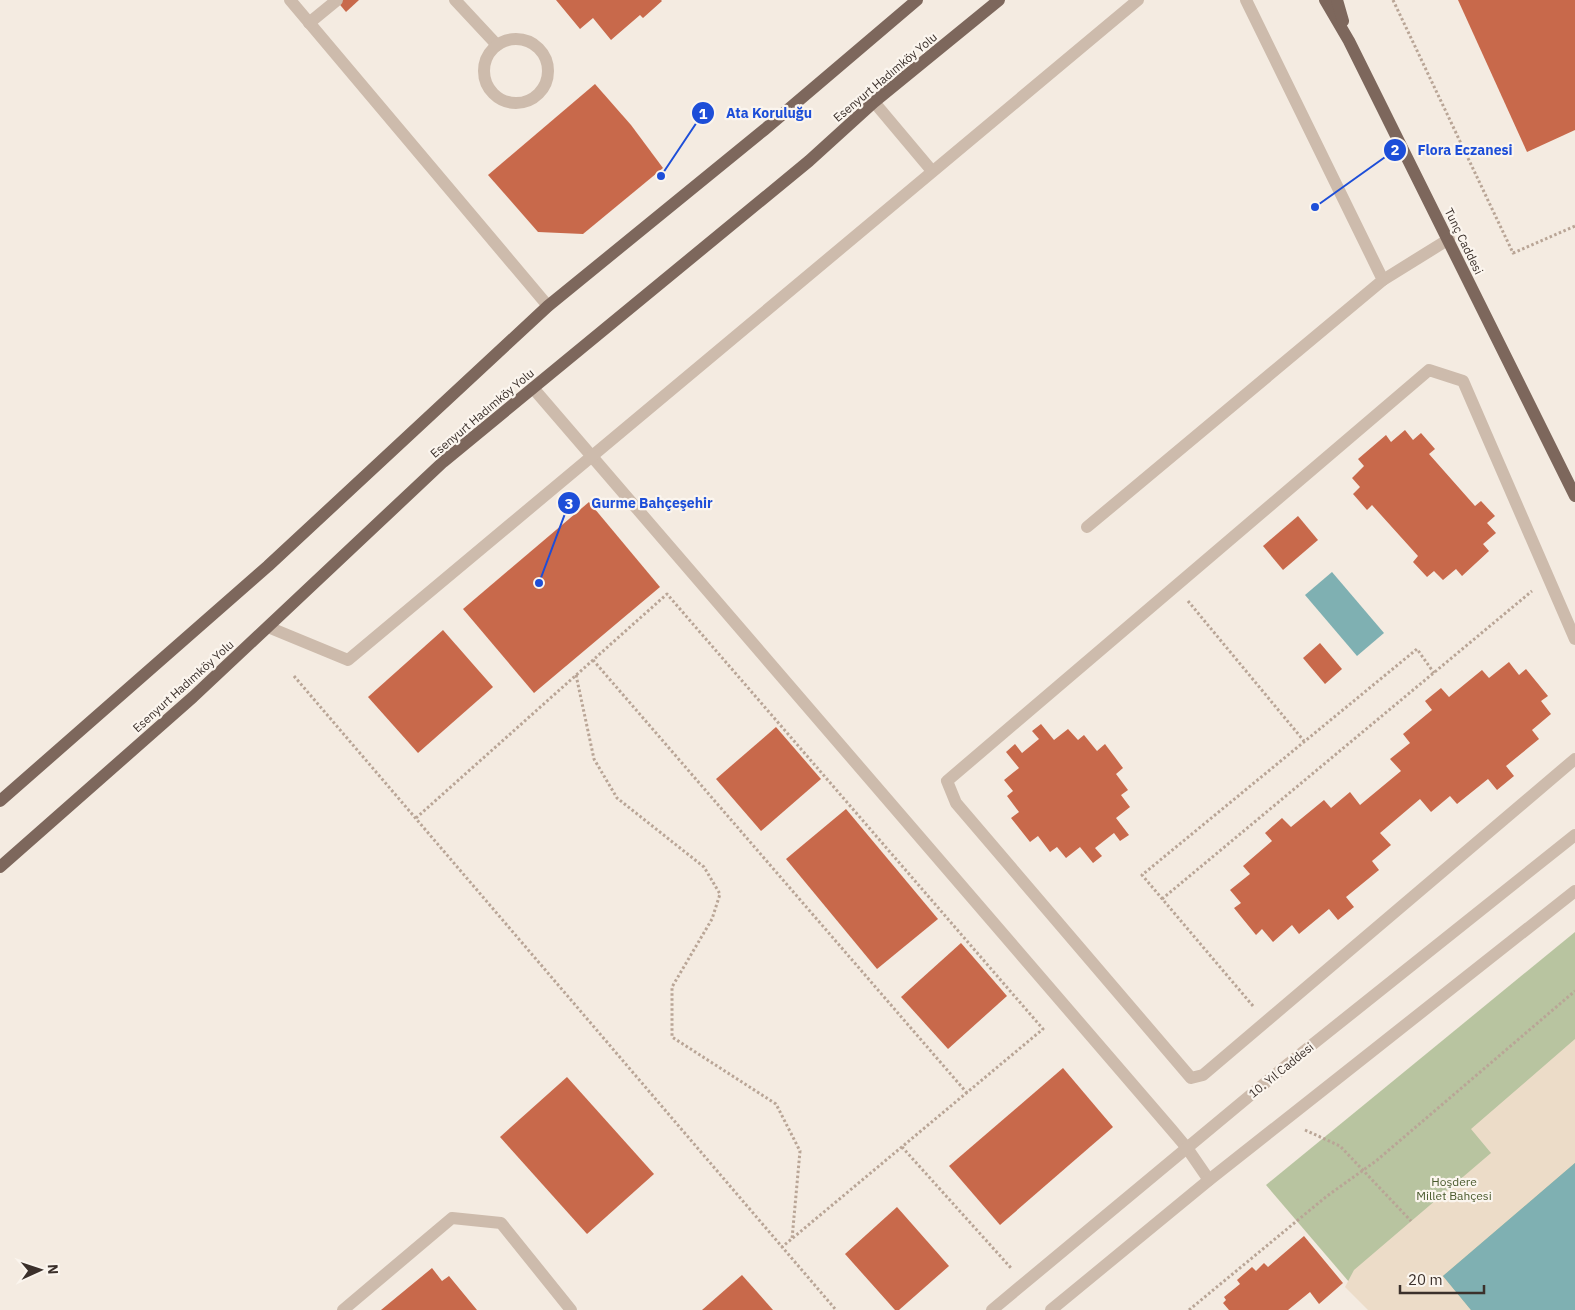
<svg xmlns="http://www.w3.org/2000/svg" width="1575" height="1310" font-family="'IBM Plex Sans',sans-serif">
  <rect width="100%" height="100%" fill="#f4ebe1"/>
  <path fill="#b8c4a0" d="M1575,932v378h-202l-107,-125z"/>
  <path fill="#ecdcc8" d="M1575,1039v124l-132,113 28,34h-103l-23,-23 9,-17 137,-117 -20,-24z"/>
  <g fill="#7fb0b2">
    <path d="M1332,572l52,61 -27,23 -52,-61z"/>
    <path d="M1575,1163v147h-104l-28,-34z"/>
  </g>
  <g fill="#c8694b">
    <path d="M336,0h23l-13,12z"/>
    <path d="M556,0h105l1,1 -19,17 -3,-3 -29,25 -18,-22 -13,11z"/>
    <path d="M1458,0h117v130l-48,22z"/>
    <path d="M595,84l36,41 32,43 -80,66 -45,-2 -50,-57z"/>
    <path d="M1405,430l8,10 8,-7 14,16 -6,5 46,52 6,-5 14,15 -8,7 9,10 -13,11 6,7 -27,25 -6,-7 -13,11 -9,-9 -7,6 -14,-15 5,-6 -46,-51 -5,5 -14,-16 7,-7 -8,-9 12,-12 -6,-7 28,-24 5,7z"/>
    <path d="M589,502l71,85 -126,106 -71,-84z"/>
    <path d="M1298,516l20,24 -35,30 -20,-24z"/>
    <path d="M443,630l50,57 -75,66 -50,-56z"/>
    <path d="M1320,643l22,26 -17,15 -22,-26z"/>
    <path d="M1509,662l10,13 7,-6 22,27 -7,5 10,13 -19,16 7,9 -33,27 8,10 -17,14 -9,-11 -31,25 -7,-8 -19,16 -11,-13 -40,34 11,12 -19,16 7,9 -33,27 8,10 -16,13 -9,-11 -30,25 -7,-9 -19,17 -11,-13 -6,6 -22,-27 7,-5 -11,-13 20,-16 -7,-8 29,-25 -7,-8 17,-15 9,9 33,-27 7,8 19,-16 10,13 41,-34 -11,-12 20,-16 -7,-9 29,-24 -7,-9 16,-13 8,9 33,-27 7,8z"/>
    <path d="M1041,724l13,16 14,-11 10,11 6,-5 13,16 8,-7 18,24 -7,6 12,16 -7,5 9,12 -14,11 13,17 -9,6 -6,-8 -19,15 7,8 -9,7 -13,-16 -14,11 -9,-11 -7,5 -12,-16 -8,6 -19,-24 8,-6 -12,-16 6,-5 -9,-11 15,-12 -13,-16 9,-8 7,9 17,-14 -7,-8z"/>
    <path d="M776,727l45,52 -60,52 -45,-52z"/>
    <path d="M846,809l92,110 -61,50 -91,-110z"/>
    <path d="M961,943l46,53 -59,53 -47,-52z"/>
    <path d="M1063,1068l50,59 -113,98 -51,-59z"/>
    <path d="M567,1077l87,97 -67,60 -87,-97z"/>
    <path d="M897,1207l52,59 -50,44h-4l-50,-56z"/>
    <path d="M1304,1236l39,47 -24,21 -9,-12 -22,18h-59l-6,-7 3,-3 -2,-3 16,-13 -3,-4 15,-13 4,4 8,-8 4,4z"/>
    <path d="M432,1268l10,13 7,-5 28,34h-96z"/>
    <path d="M742,1275l31,35h-71z"/>
  </g>
  <g fill="none" stroke-linecap="round" stroke-linejoin="round">
    <g stroke="#b9a596" stroke-width="3" stroke-dasharray="2.5 2.5" stroke-linecap="butt">
      <path d="M1393,0l120,253 62,-27"/>
      <path d="M1188,601l116,140"/>
      <path d="M593,660l374,433"/>
      <path d="M576,675l18,84 23,39 87,69 16,27 -8,25 -40,68v50l104,67 24,47 -8,88"/>
      <path d="M294,676l542,634"/>
      <path d="M416,818l251,-224 376,435 -261,218"/>
      <path d="M1162,899l370,-308"/>
      <path d="M1253,1006l-111,-131 275,-226 17,24"/>
      <path d="M1305,1130l35,16 71,75"/>
      <path d="M902,1147l109,121"/>
      <path d="M1189,1310l138,-114 49,-35 199,-170"/>
    </g>
    <g stroke="#cdbbac" stroke-width="12">
      <path d="M290,0l258,306"/>
      <path d="M455,0l42,45"/>
      <path d="M309,23l28,-23"/>
      <circle cx="516" cy="71" r="32"/>
      <path d="M874,102l58,69"/>
      <path d="M1383,280l66,-41"/>
      <path d="M533,388l638,741 16,19 22,32"/>
      <path d="M1087,527l296,-247 -137,-280"/>
      <path d="M268,627l80,33 790,-660"/>
      <path d="M1575,639l-112,-258 -34,-11 -482,411 9,22 235,275 12,-3 372,-316"/>
      <path d="M343,1310l109,-92 49,5 70,87"/>
      <path d="M992,1310l296,-246 287,-229"/>
      <path d="M1051,1310l158,-130 366,-289"/>
    </g>
    <g stroke="#7d675c" stroke-width="12">
      <path d="M1325,0l24,41 226,455"/>
      <path d="M1337,0l6,21"/>
      <path d="M0,801l268,-235 280,-260 216,-176 153,-130"/>
      <path d="M0,867l193,-170 250,-235 366,-301 65,-59 125,-102"/>
    </g>
  </g>
  <g text-anchor="middle" dominant-baseline="central" stroke-width="4.5" stroke-linejoin="round" paint-order="stroke">
    <g font-size="12" fill="#3b302b" stroke="#fbf5ee">
      <text transform="translate(885 77) rotate(-40)">Esenyurt Hadımköy Yolu</text>
      <text transform="translate(1464 241) rotate(64)">Tunç Caddesi</text>
      <text transform="translate(482 413) rotate(-40)">Esenyurt Hadımköy Yolu</text>
      <text transform="translate(183 686) rotate(-42)">Esenyurt Hadımköy Yolu</text>
      <text transform="translate(1281 1070) rotate(-39)">10. Yıl Caddesi</text>
    </g>
    <g font-size="12" fill="#4a5a2e" stroke="#fbf5ee">
      <text x="1454" y="1181">Hoşdere<tspan x="1454" dy="14">Millet Bahçesi</tspan></text>
    </g>
  </g>
  <path fill="none" stroke="#1d4ed8" stroke-width="2" d="M661 176L703 113M1315 207L1395 150M539 583L569 503"/>
  <g fill="#1d4ed8" stroke="#fbf5ee" stroke-width="2">
    <circle cx="661" cy="176" r="5"/>
    <circle cx="1315" cy="207" r="5"/>
    <circle cx="539" cy="583" r="5"/>
    <circle cx="703" cy="113" r="12"/>
    <circle cx="1395" cy="150" r="12"/>
    <circle cx="569" cy="503" r="12"/>
  </g>
  <g font-size="15" text-anchor="middle" font-weight="bold" fill="#fff">
    <text x="703" y="119">1</text>
    <text x="1395" y="155">2</text>
    <text x="569" y="509">3</text>
  </g>
  <g font-size="14" text-anchor="middle" font-weight="bold" fill="#1d4ed8" stroke="#fbf5ee" stroke-width="4.5" stroke-linejoin="round" paint-order="stroke">
    <text x="769" y="118">Ata Koruluğu</text>
    <text x="1465" y="155">Flora Eczanesi</text>
    <text x="652" y="508">Gurme Bahçeşehir</text>
  </g>
  <g transform="translate(40 1270) rotate(87)" stroke="#fbf5ee" stroke-width="4" paint-order="stroke">
  <path d="M0-4L9 19L0 12L-9 19Z" fill="#3b302b"/>
  <text y="-8" font-size="14" font-weight="bold" text-anchor="middle" fill="#3b302b">N</text>
  </g>
  <path d="M1400 1285v8h84v-8" fill="none" stroke="#3b302b" stroke-width="2.5"/>
  <text x="1408" y="1285" font-size="15" fill="#3b302b" stroke="#fbf5ee" stroke-width="4" paint-order="stroke">20 m</text>
</svg>
